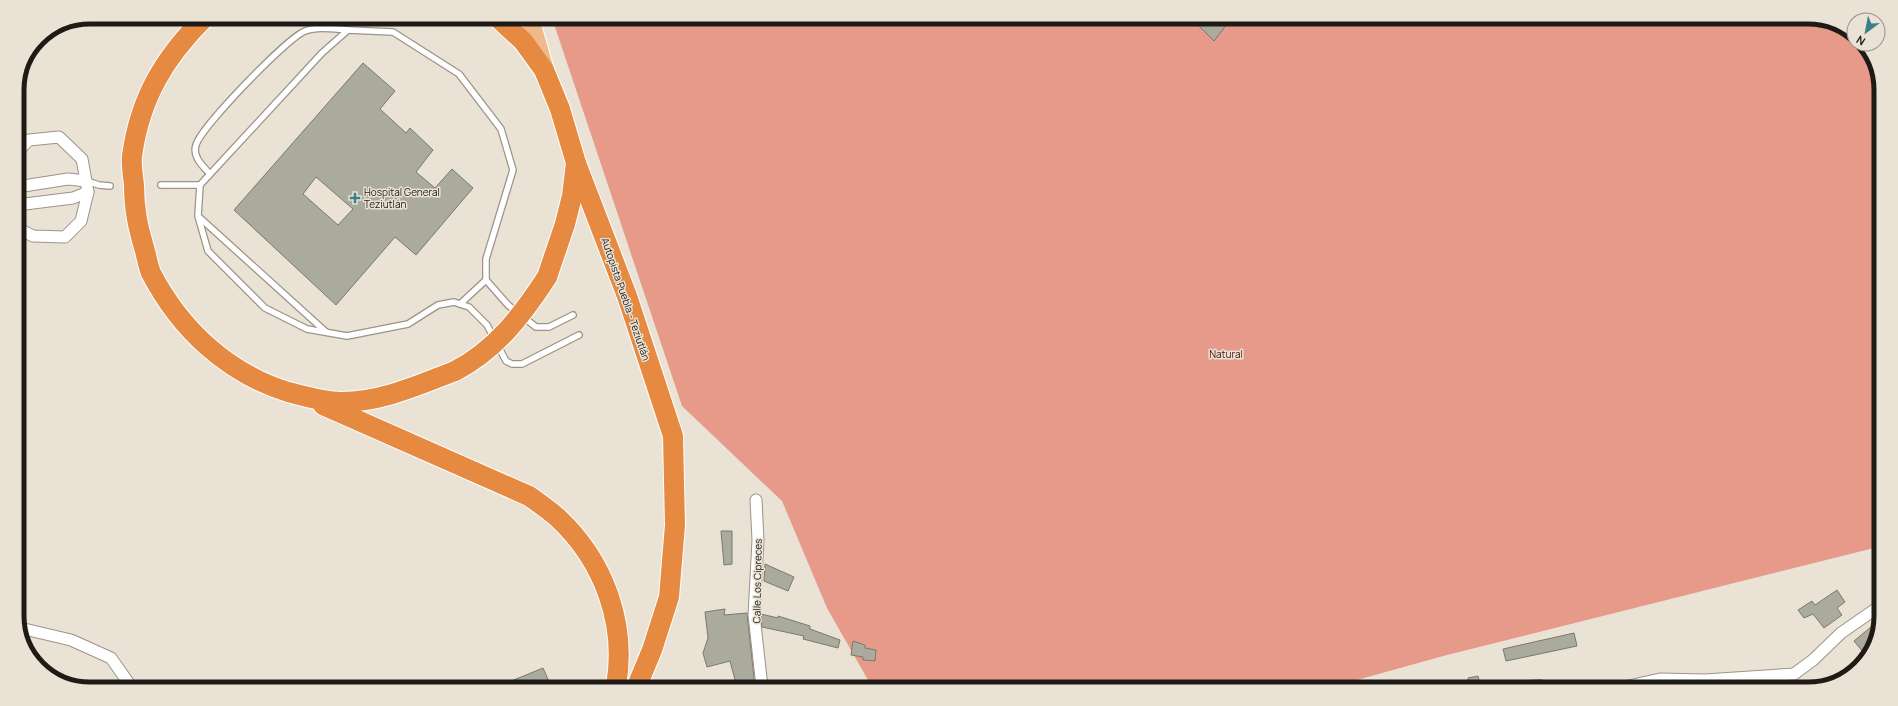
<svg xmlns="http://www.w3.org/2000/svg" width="1898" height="706" font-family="Manrope,sans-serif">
  <rect width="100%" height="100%" fill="#e9e2d5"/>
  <path fill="#e7998a" d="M552,18l1280,3 22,16v7l12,2 15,39 -3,462 -431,108 -119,33 -456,-1 -45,-79 -45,-107 -100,-95z"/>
  <g fill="#aaaa9d" stroke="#797a6d" fill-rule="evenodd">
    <path d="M1193,20h37l-16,21z"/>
    <path d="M363,63l32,28 -15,18 26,24 4,-5 23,22 -17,22 19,16 17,-19 21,19 -57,67 -21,-18 -59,68 -102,-95zM316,177l37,32 -15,16 -35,-31z"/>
    <path d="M721,531h11v33l-8,1z"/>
    <path d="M765,564l29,13 -6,14 -24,-10z"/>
    <path d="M1837,590l8,12 -8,6 5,7 -18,13 -11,-14 -9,4 -6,-8 14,-9 3,4z"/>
    <path d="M725,609l-1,6 23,-2 8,74h-18l-7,-26 -23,6 -4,-14 5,-15 -3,-26z"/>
    <path d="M761,614l17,4v-2l32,10v3l30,11 -2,8 -35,-9 1,-3 -42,-9z"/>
    <path d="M1877,622v18l-14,12 -9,-11z"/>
    <path d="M1574,633l3,13 -71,15 -3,-12z"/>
    <path d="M853,641l12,4v3l11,2 -1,11 -12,-1v-3l-12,-2z"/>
    <path d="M543,668l8,18h-52z"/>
    <path d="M1478,676l3,12h-12l-1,-10z"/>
  </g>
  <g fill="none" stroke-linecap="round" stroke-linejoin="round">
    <g stroke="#9b9488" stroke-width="8">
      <g id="service">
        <path d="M210,174c-7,-8 -18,-17 -14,-29 5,-18 91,-107 109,-114 13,-5 29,-2 43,-1"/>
        <path d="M86,181l13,4 11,1"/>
        <path d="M161,185h39"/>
        <path d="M199,217l127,115"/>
        <path d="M460,304l26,-24"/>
        <path d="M573,315l-24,12h-13l-28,-22 -22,-25v-21l27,-89 -12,-41 -42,-55 -66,-42 -45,-2 -26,23 -122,132 -2,31 10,35 57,57 42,21 40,7 61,-12 30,-19 16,-3 15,5 18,18 19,36 6,3h10l57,-29"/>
        <path d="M1515,685l26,-2 2,5"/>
      </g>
    </g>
    <g stroke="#9b9488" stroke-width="13">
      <g id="minor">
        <path d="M17,152l12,-12 30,-3 23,22 6,33 -7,29 -16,16 -32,-1 -16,-8"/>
        <path d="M17,187l51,-8 18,2"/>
        <path d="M17,205l56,-7 15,-6"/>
        <path d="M756,500l2,40 -4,75 8,72"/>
        <path d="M20,628l51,12 40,18 19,27"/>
        <path d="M1615,689l45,-10 45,1 89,-6 19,-14 28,-27 36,-25"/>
      </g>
    </g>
    <g stroke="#fff" stroke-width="20">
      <path id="primary" d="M530,18l14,49"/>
    </g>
    <g stroke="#fff" stroke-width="22">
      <g id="motorway">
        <path d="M205,17c-41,41 -65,81 -73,139 -1,9 1,20 2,29 0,25 4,42 11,66 2,7 3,15 6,22 29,56 76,100 137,119 16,4 36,10 53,10 41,0 77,-17 114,-31"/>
        <path d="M498,18l25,23 21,29 16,39 16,54 -4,33 -7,28 -18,53"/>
        <path d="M576,163l51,133 46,140 2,89 -6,72 -17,53 -15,36"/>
        <path d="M323,405l206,91c10,7 20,14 29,22 46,43 69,106 58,168"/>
      </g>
    </g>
    <use href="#service" stroke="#fff" stroke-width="5.5"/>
    <use href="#minor" stroke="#fff" stroke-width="11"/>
    <use href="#primary" stroke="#efb98c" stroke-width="18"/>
    <use href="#motorway" stroke="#e58a40" stroke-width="20"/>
    <g stroke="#fff" stroke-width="22" stroke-linecap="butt">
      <path id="motorway-bridge" d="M455,371c41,-21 68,-57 92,-94"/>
    </g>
    <use href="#motorway-bridge" stroke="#e58a40" stroke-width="20"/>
  </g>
  <path fill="#39808b" stroke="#e9e2d5" stroke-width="1.5" d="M353 192h4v4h4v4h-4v4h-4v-4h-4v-4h4z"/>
  <g text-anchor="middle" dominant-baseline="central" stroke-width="3" stroke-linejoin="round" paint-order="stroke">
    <g font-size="10" fill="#1e1b17" stroke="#e9e2d5" text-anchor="start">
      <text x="364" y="192">Hospital General<tspan x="364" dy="12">Teziutlán</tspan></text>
    </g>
    <g font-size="10" fill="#1e1b17" stroke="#e9e2d5">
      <text transform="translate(626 299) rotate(71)">Autopista Puebla - Teziutlán</text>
      <text transform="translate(757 581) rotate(-89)">Calle Los Cipreces</text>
    </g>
    <g font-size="10" fill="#4c130a" stroke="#e9e2d5">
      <text x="1226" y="354">Natural</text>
    </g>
  </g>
  <path d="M0 0H1898V706H0ZM90 24H1808A66 66 0 0 1 1874 90V616A66 66 0 0 1 1808 682H90A66 66 0 0 1 24 616V90A66 66 0 0 1 90 24Z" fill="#e9e2d5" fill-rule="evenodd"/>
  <path fill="none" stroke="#1e1b17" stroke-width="5" d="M90 24H1808A66 66 0 0 1 1874 90V616A66 66 0 0 1 1808 682H90A66 66 0 0 1 24 616V90A66 66 0 0 1 90 24Z"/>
  <g transform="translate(1866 32) rotate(212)"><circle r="19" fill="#e9e2d5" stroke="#989289"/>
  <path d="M0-3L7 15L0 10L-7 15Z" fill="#39808b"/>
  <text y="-6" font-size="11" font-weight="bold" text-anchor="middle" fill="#1e1b17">N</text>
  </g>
</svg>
